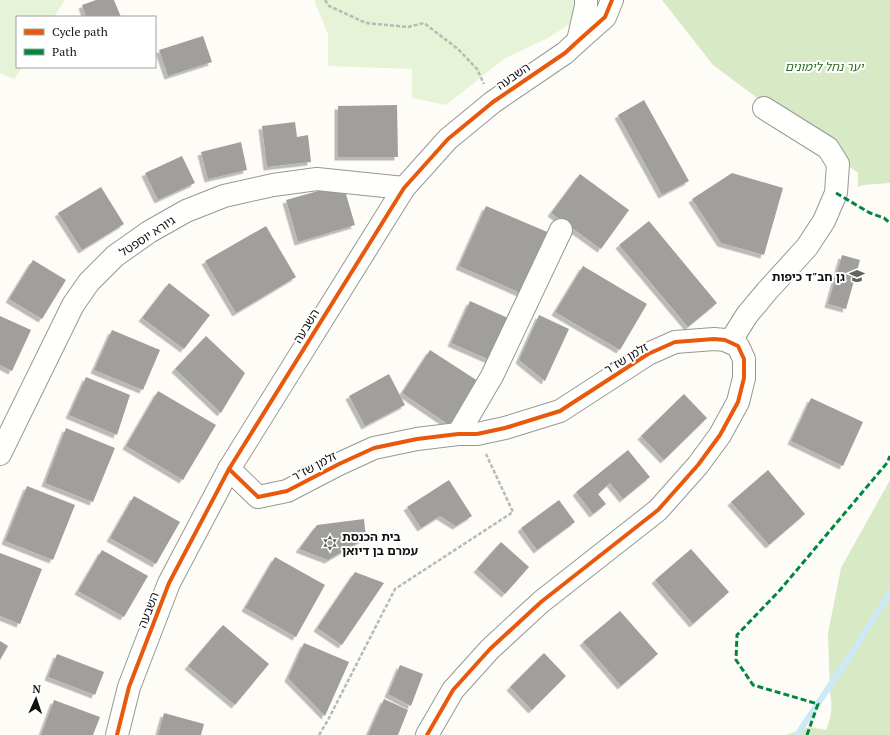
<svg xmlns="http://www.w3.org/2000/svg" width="890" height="735" font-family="'PT Serif','Noto Sans Hebrew',serif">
  <defs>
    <filter id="shadow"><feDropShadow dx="-3.5" dy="3.5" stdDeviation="0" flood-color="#0004"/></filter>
  </defs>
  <rect width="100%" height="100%" fill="#fdfcf7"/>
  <g fill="#e7f3d7">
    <path d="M0,0h65l-11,17h-37v50h5l-8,12 -14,-6z"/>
    <path d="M314,0h261l-1,21 -24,16 -46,22 -58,46 -34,-7v-29l-84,-3v-32z"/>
  </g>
  <g fill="#d8eac5">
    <path d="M662,0h228v183l-27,2 -5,2v-14l-145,-108z"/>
    <path d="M890,480v255h-104l23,-8 17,3c5,-11 7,-24 4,-36l-2,-61 13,-65z"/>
  </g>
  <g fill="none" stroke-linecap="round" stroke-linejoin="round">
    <path stroke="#cde8f7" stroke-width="6" d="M797,735l58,-87 35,-56"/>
  </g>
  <g fill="#a19f9c" filter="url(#shadow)">
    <path d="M96,0h18l7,17h-35l-4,-12z"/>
    <path d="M203,36l9,26 -44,14 -9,-26z"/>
    <path d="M644,100l45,81 -27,14 -44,-80z"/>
    <path d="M397,105l1,52h-60v-51z"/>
    <path d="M295,122l2,15 11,-2 3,27 -44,5 -5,-41z"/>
    <path d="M241,142l6,28 -39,9 -7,-27z"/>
    <path d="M182,156l13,27 -37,17 -13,-27z"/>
    <path d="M732,173l51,15 -19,67 -43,-12 -29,-44z"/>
    <path d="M580,174l49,36 -28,39 -50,-36z"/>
    <path d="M343,184l12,41 -57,17 -12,-42z"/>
    <path d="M101,187l23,37 -42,26 -24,-37z"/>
    <path d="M486,206l66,28 -27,61 -66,-29z"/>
    <path d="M649,221l68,82 -29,24 -69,-82z"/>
    <path d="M266,226l30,51 -60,36 -31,-52z"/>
    <path d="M842,255l18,5 -14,49 -18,-5z"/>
    <path d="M33,260l33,20 -24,39 -33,-20z"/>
    <path d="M583,266l64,38 -27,46 -65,-38z"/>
    <path d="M169,283l41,32 -26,34 -42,-31z"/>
    <path d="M470,301l38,17 -18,42 -39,-17z"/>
    <path d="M539,315l30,14 -24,52 -26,-21z"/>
    <path d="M0,316l31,14 -19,41 -12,-6z"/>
    <path d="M112,330l48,20 -17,40 -49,-20z"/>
    <path d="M206,336l39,37 -24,40 -46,-44z"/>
    <path d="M430,350l51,33 -29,44 -50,-34z"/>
    <path d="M389,374l16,31 -40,21 -16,-30z"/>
    <path d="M86,377l44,18 -13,40 -48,-20z"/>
    <path d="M158,391l58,34 -33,55 -57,-34z"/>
    <path d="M684,394l23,24 -43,42 -23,-24z"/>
    <path d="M811,398l52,24 -20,44 -52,-25z"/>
    <path d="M66,428l49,20 -22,54 -48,-19z"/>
    <path d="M628,450l22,27 -27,22 -13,-16 -12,11 8,10 -13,10 -17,-22z"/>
    <path d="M768,470l37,44 -36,31 -38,-43z"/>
    <path d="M449,480l23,36 -16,10 -16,-10 -19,12 -14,-21z"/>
    <path d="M27,486l48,19 -22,55 -48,-19z"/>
    <path d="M134,496l46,26 -24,42 -46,-26z"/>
    <path d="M559,500l16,22 -38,28 -16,-22z"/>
    <path d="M364,519l2,19 -38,22 -29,-11 18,-24z"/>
    <path d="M501,542l28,25 -24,27 -28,-25z"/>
    <path d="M691,549l38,43 -36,32 -38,-44z"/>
    <path d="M102,550l46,26 -24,41 -46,-26z"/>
    <path d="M0,553l42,16 -22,55 -20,-8z"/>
    <path d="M275,557l50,28 -29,52 -51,-29z"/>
    <path d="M355,572l29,11 -42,62 -25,-17z"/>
    <path d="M620,611l38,43 -37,32 -38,-44z"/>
    <path d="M223,625l46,39 -34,41 -47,-39z"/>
    <path d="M0,641l8,5 -8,14z"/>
    <path d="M304,643l45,19 -24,54 -37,-38z"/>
    <path d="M544,653l22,23 -34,34 -22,-23z"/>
    <path d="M57,654l47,18 -9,23 -47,-18z"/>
    <path d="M400,665l23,9 -12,32 -23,-12z"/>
    <path d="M384,699l24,11 -10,25h-30z"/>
    <path d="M54,700l46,17 -7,18h-52z"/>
    <path d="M164,713l40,11 -3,11h-43z"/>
  </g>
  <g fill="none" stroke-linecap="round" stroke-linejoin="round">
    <g stroke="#979795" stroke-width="24">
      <g id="minor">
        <path d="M578,41l8,-35v-6"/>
        <path d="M730,342l17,-27 20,-24 40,-44 17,-26 12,-28 2,-29 -10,-16 -64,-40"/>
        <path d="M458,434l34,-58 69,-146"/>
        <path d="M0,454l73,-149 16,-23 26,-26 34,-24 37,-21 38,-15 49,-11 44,-6 87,9"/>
        <path d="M229,469l29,28 29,-6 52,-27 35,-16 43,-9 41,-5h19l28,-6 55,-17 88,-57 27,-12 39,-3 11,1 13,6 6,13v19l-6,24 -18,33 -22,30 -40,45 -117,92 -51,47 -37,41 -26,45"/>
        <path d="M117,735l12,-48 40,-104 60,-114 175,-281 44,-49 45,-37 72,-49 13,-12 27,-24 7,-17"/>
      </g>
    </g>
    <g stroke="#b9b9b8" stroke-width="2.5" stroke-dasharray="4 2" stroke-linecap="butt">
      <path d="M325,0l4,6 37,17 42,4 16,-4 34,26 19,20 7,15"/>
      <path d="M319,735l9,-15 67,-131 118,-77 -27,-58"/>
    </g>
    <use href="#minor" stroke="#fffffe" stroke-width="22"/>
    <g stroke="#00873e" stroke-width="3" stroke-dasharray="6 3" stroke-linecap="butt">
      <path d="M836,193l34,20 14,5 6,5"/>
      <path d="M807,735l11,-31 -65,-19 -17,-25 1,-25 43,-45 107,-127 3,-7"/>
    </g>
    <g stroke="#fff" stroke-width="6">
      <g id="cycleway">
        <path d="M229,469l29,28 29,-6 52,-27 35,-16 43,-9 41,-5h19l28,-6 55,-17 88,-57 27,-12 39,-3 11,1 13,6 6,13v19l-6,24 -18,33 -22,30 -40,45 -117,92 -51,47 -37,41 -26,45"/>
        <path d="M117,735l12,-48 40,-104 60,-114 175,-281 44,-49 45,-37 72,-49 13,-12 27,-24 7,-17"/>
      </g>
    </g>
    <use href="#cycleway" stroke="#e8590c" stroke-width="4"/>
  </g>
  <defs>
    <g id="school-bare" transform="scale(1.2)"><path d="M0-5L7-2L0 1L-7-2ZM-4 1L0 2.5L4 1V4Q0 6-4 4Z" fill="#646362" stroke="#fff" stroke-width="2.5" paint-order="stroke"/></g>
    <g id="synagogue-bare" transform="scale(1.2)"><path d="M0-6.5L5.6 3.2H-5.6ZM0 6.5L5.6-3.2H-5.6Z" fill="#646362" stroke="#fff" stroke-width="2.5" paint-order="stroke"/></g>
  </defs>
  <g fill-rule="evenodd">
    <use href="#school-bare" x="857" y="276"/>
    <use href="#synagogue-bare" x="330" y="543"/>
  </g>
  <g text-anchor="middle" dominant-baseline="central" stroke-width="4" stroke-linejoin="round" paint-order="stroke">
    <g font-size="12" font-style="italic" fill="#2f6b1f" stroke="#fff">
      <text x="824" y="66">יער נחל לימונים</text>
    </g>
    <g font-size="12" fill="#111" stroke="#fff">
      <text transform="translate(513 76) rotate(-34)">השבעה</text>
      <text transform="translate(147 236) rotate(-33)">גיורא יוספטל</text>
      <text transform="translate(306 326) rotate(-58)">השבעה</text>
      <text transform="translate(626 358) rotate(-31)">זלמן שז"ר</text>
      <text transform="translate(314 466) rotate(-28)">זלמן שז"ר</text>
      <text transform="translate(148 610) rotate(-69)">השבעה</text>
    </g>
    <g font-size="12" font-weight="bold" fill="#111" stroke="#fff" text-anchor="end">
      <text x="845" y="276">גן חב"ד כיפות</text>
      <text x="342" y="536" text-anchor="start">בית הכנסת<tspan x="342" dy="14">עמרם בן דיואן</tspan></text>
    </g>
  </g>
  <rect x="16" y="16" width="140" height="52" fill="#ffffff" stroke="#a0a0a0"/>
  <rect x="24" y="29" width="20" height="6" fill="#e8590c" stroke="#a0a0a0"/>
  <text x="52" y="36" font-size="12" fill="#111111">Cycle path</text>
  <rect x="24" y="49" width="20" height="6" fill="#00873e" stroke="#a0a0a0"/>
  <text x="52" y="56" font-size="12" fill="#111111">Path</text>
  <g transform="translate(36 699) rotate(3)" stroke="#ffffff" stroke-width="3" paint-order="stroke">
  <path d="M0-3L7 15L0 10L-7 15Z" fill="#111111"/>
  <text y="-6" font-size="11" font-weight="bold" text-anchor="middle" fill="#111111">N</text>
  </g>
</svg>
